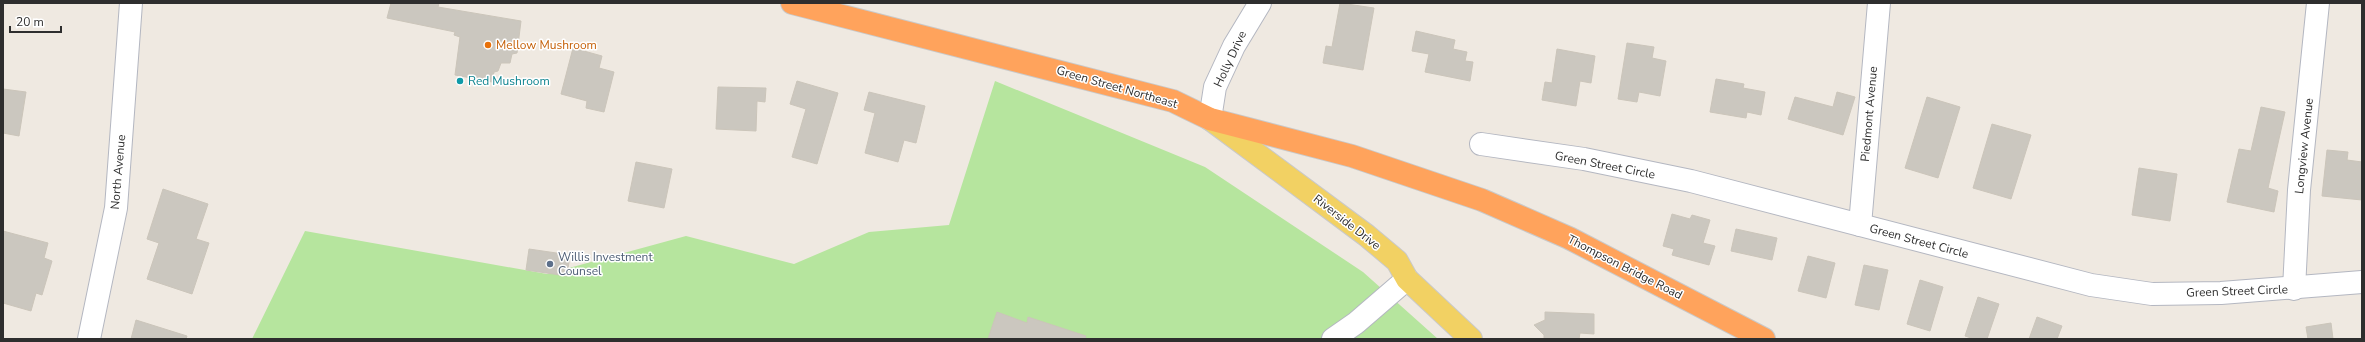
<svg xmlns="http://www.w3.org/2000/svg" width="2365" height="342" font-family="'Nunito Sans',sans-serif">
  <rect width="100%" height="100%" fill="#efe9e1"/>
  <path fill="#b6e59e" d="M995,81l210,86 158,105 75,67h-1186l53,-108 242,43 139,-38 108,28 75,-32 80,-7z"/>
  <g fill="#cbc7bf" stroke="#cbc5ba">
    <path d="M391,3h48l-1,4 83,14 -4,32 -5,1 -2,9h-9l-3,8 -4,1 -2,10 -37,-7 5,-38 -6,-2 1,-3 -68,-14z"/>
    <path d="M1340,3l34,5 -11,62 -40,-7 3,-17 6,1z"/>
    <path d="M1416,31l39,9 -2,9 14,3 -2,9 8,1 -3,19 -45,-9 4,-18 -17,-3z"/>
    <path d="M1627,43l27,4 -2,11 14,3 -6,35 -21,-4 -2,10 -19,-3z"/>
    <path d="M573,48l29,8 -3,12 15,4 -10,40 -18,-4 1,-7 -26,-7z"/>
    <path d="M1557,49l38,7 -4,27 -11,-2 -4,25 -34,-6 3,-18 7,1z"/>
    <path d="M1716,79l28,5 -1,4 22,4 -4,23 -14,-3 -1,6 -36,-6z"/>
    <path d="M797,81l41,12 -21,71 -25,-7 14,-48 -16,-5z"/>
    <path d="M718,87l48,1 -1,14 -8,-1 -1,30 -40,-2z"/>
    <path d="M3,89l23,3 -7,44 -16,-3z"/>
    <path d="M869,92l56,14 -9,37 -12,-3 -6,22 -33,-9 10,-40 -11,-3z"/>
    <path d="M1837,92l18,5 -12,38 -55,-16 7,-22 38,10z"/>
    <path d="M1927,97l33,10 -22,71 -33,-10z"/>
    <path d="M2261,107l24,5 -17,76 10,3 -4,21 -47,-10 12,-53 12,2z"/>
    <path d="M1992,124l39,11 -20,64 -38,-11z"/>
    <path d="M2327,150l21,2 -1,8 15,2v38l-40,-4z"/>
    <path d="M636,162l36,7 -8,39 -36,-7z"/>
    <path d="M2139,168l38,6 -7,47 -38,-6z"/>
    <path d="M163,189l45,15 -12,35 13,4 -17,51 -45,-15 12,-36 -12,-4z"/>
    <path d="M1672,214l18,5 2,-4 18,5 -7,23 12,3 -6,19 -37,-10 2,-6 -11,-3z"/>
    <path d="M1736,229l41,9 -5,22 -41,-9z"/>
    <path d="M3,231l45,12 -4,15 8,3 -10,34 -6,-2 -5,18 -28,-8z"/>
    <path d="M529,249l41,6 -3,21 -41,-6z"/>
    <path d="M1808,256l27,7 -9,35 -28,-7z"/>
    <path d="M1864,265l24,5 -9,40 -24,-5z"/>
    <path d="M1920,280l23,7 -13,44 -23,-7z"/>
    <path d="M1978,297l21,7 -12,35h-13l-9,-3z"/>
    <path d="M997,312l30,11 1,-6 58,19 -1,3h-97z"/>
    <path d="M1545,312l49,2v20l-14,-1 -1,6h-35v-4l-10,-10 11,-5z"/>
    <path d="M2037,317l25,9 -5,13h-28z"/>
    <path d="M136,320l51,16 -1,3h-55z"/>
    <path d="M2331,323l2,16h-25l-2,-12z"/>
  </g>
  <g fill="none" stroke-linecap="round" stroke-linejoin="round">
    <g stroke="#b4b7c1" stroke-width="24">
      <g id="minor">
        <path d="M1210,119l5,-32 19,-41 26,-43"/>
        <path d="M1481,144l103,15 107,22 400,104 61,9 69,-1 141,-11"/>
        <path d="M1860,225l19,-222"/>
        <path d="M2294,289l5,-99 19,-187"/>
        <path d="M89,339l27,-131 15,-205"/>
        <path d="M1333,339l23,-16 51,-44"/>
      </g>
    </g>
    <g stroke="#c9c9c9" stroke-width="24">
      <path id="major" d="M1210,119l156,116 31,26 10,18 64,60"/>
    </g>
    <g stroke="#c9c9c9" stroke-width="24">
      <path id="highway" d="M792,3l381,98 37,18 142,37 130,44 87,38 195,101"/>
    </g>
    <use href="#minor" stroke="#fff" stroke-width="22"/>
    <use href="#major" stroke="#f2d163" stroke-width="22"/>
    <use href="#highway" stroke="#ffa35c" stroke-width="22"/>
  </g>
  <circle fill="#e8710a" stroke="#fff" stroke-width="1.5" cx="488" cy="45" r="4"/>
  <circle fill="#0f9aa8" stroke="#fff" stroke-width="1.5" cx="460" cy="81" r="4"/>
  <circle fill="#5c6f8a" stroke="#fff" stroke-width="1.5" cx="550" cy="264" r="4"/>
  <g text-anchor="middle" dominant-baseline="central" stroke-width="3" stroke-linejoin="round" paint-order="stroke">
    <g font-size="12" fill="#c56008" stroke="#fff" text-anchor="start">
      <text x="496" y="45">Mellow Mushroom</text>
    </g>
    <g font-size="12" fill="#2e2e2e" stroke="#fff">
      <text transform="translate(1230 59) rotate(-65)">Holly Drive</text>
      <text transform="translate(1117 87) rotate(16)">Green Street Northeast</text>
      <text transform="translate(1869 114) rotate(-85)">Piedmont Avenue</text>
      <text transform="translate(2304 146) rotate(-84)">Longview Avenue</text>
      <text transform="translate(1605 165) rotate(11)">Green Street Circle</text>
      <text transform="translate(118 172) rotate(-85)">North Avenue</text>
      <text transform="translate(1347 222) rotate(38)">Riverside Drive</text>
      <text transform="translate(1919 241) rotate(15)">Green Street Circle</text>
      <text transform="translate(1625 267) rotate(27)">Thompson Bridge Road</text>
      <text transform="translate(2237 291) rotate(-2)">Green Street Circle</text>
    </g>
    <g font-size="12" fill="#0d838f" stroke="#fff" text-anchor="start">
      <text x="468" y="81">Red Mushroom</text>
    </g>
    <g font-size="12" fill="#4e5e75" stroke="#fff" text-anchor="start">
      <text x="558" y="257">Willis Investment<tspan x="558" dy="14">Counsel</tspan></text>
    </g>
  </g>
  <rect width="2365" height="342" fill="none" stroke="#2e2e2e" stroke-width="8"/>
  <path d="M10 26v6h51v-6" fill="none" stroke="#2e2e2e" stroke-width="2"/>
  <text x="16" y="26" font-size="12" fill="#2e2e2e" stroke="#ffffff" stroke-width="3" paint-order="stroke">20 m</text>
</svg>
